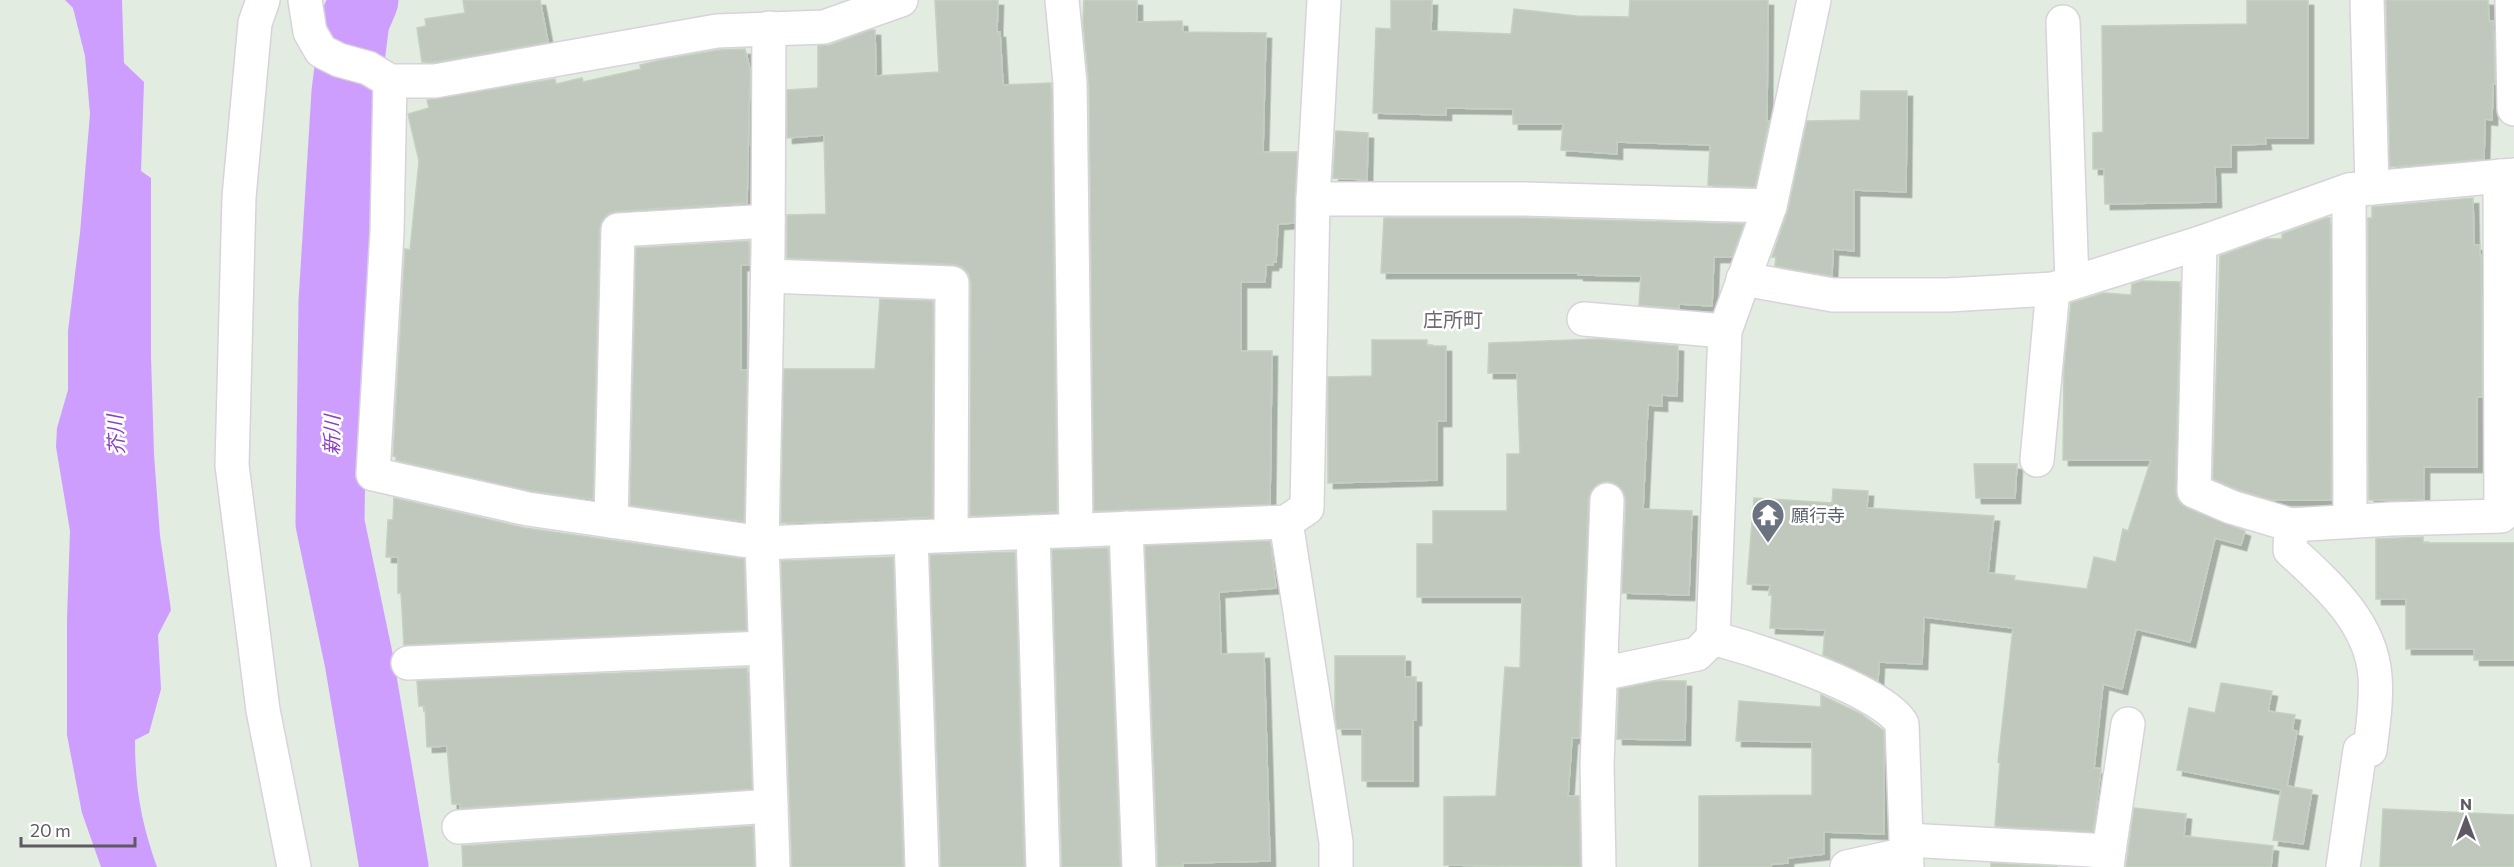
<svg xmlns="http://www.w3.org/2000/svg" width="2514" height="867" font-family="Commissioner,'Noto Sans JP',sans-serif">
  <defs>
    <filter id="shadow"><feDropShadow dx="5.5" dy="5.5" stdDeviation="0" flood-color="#0004"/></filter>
  </defs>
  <rect width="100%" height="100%" fill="#e2ece0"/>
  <path fill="#ce9eff" d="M65,0h57l2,63 20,19 -3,89 10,7v179l3,97 6,82 11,74 -13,25 3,54 -12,44 -14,7c0,48 6,82 22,127h-56l-19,-54 -15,-78v-116l3,-88 -14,-84 1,-19 11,-38v-59l12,-98 10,-119 -5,-58 -12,-48z"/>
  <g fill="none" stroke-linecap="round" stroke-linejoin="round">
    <path stroke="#ce9eff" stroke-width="69" d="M364,0l-9,21 -9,71 -13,210 -3,221 29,138 35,206"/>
  </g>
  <g fill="#c0c7bd" stroke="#c3d1bf" stroke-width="1.5" filter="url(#shadow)">
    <path d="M463,0h77l8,42 -115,20h-11l-5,-34 9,-2 -1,-7 40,-6z"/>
    <path d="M935,0h63l-1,32h3l3,53 48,-2 6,429 -87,4 1,-233 -2,-9 -7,-7 -9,-3 -166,-6v-43l39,-1 -2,-79 -37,3v-48l31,-2v-42l12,-1 41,-15h4l1,46 63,-4z"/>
    <path d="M1084,0h53v22l45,-1 1,11 83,1 -3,119h34l-3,71 -16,1 -2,38h-3v3h-7l-1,17h-24v69h31l-2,153 -176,7 -5,-428 -6,-60z"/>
    <path d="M1391,0h41l-1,31 80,3 3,-25 63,7 52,1 1,-17h138l-1,121h2l-14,66 -47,-2 2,-40 -93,-3v12l-56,-4 2,-26h-50v-15l-67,-1v7l-73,-2 3,-85 15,1z"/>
    <path d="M2247,0h61v138h-43l1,6 -35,1v22h-16l1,35 -111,2 -1,-35h-11v-36l10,-1 -1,-106 145,-2z"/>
    <path d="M2386,0h102l1,21h4l2,63h-2l-1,36 -7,-1 -1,40 -94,8z"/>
    <path d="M745,49l5,20 -3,134 -130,8 -9,3 -6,7 -3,9 -6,269 -62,-8 -135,-31v-4h-3l12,-207 5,1 9,-89 -11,-47 21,-6 -2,-8 128,-21 1,5 26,-6 1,4 58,-13 -1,-4 20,-5 59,-10z"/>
    <path d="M1861,91h46l-1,101 -52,-2v61l-21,-2 -1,27 -57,-10 1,-9h-4l16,-47 19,-89 53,-1z"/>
    <path d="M1336,131l32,2 -1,47 -34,-2z"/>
    <path d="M2473,198l1,47h6v10h1l1,142h-5v70h-53v32l-55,1 -1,-282h4v-11z"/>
    <path d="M1384,218h138l222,6 -12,33h-18l-2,49 -33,-2v4l-40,-3 2,-29 -63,-1v-2h-197z"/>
    <path d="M2326,218h4l1,282h-60l-34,-11 -24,-10 7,-223 46,-17h16v-5z"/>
    <path d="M749,241v24h-8v105h6l-3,151 -114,-16 6,-257z"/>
    <path d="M2142,281l38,1 -5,209 3,10 9,7 58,23 -4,14 -26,-7 -25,104 -54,-13 -14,60 -19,-5 -9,84 7,1 -8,62 -98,-5 5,-63 -2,-1 15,-134 -89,-11 -2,47 -43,-2 -1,19 -55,-26 2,-25 -55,-2 2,-33h-3l1,-10 -23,-1 7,-86 78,5 1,-14 35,2 -1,17 127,8 -6,57 27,3 -1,4 73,9 7,-32 22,5 7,-33 5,2 23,-71h-88l1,-90 7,-67 33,-10 27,2 1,-11z"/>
    <path d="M880,299l53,2 -1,216 -151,6 3,-154h91z"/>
    <path d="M1600,339l78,7 -1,50 -15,-1v11l-14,-1 -5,104 49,2 -3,84 -67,-2 4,-93 -3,-9 -7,-7 -9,-3 -9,3 -7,7 -3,8 -9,239h-7l-4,58h11l1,71 -136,-2v-68l52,-1 9,-129 15,1 2,-71h-105v-53h16v-33h74v-57h13l-3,-81h-29l1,-30z"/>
    <path d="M1372,340h55v6h19v75h-9v59l-109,3v-106l44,-1z"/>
    <path d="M1974,464h43l-2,34h-39z"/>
    <path d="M394,498l131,30 219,31 2,71 -342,15 -3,-52h-3v-36h-12l2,-37h5z"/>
    <path d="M2423,537v6h91v117h-40v-11h-68v-50h-30v-60z"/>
    <path d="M1270,541l6,47 -57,4 2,62 43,-1 6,208 -87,2v3l-25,1 -13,-321z"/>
    <path d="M1108,548l12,319h-58l-10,-317z"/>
    <path d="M1015,552l9,315h-83l-11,-312z"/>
    <path d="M893,557l10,310h-111l-11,-306z"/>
    <path d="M1335,656h70v21h11v43h-3v61h-51v-52h-25l-2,-16z"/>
    <path d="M747,668l5,121 -292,19v-4h-8l-5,-58 -20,1 -2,-41h-6l-2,-25z"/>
    <path d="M1659,681h27l-1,59 -68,-1 2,-50z"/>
    <path d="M2221,683l51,8 -4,20 27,4 -3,15 5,1 -10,55 25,4 -9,54 -30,-4 8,-50 -104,-20 12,-62 26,5z"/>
    <path d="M1821,695l40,19 23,17v103l-60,-2v22l-36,4v5l-16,1 -1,3h-72v-71l113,-1v-53l-76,-1 3,-40 82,6z"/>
    <path d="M2134,808l52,6 -2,22 89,10 -2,21h-145z"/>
    <path d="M2383,809l131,6v52h-134z"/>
    <path d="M753,826l1,41h-291l-1,-21z"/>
    <path d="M1991,863l67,4h-67z"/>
  </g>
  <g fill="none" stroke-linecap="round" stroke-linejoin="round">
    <g stroke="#d8d3da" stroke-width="36">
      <g id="minor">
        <path d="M263,0l-8,23 -16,174 -7,268 31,245 31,157"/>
        <path d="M305,0l5,32 11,19 18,9 29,8 22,13h45l282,-50 107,-4 77,-27"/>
        <path d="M1062,0l8,83 6,447"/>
        <path d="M1814,0l-44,206 -45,125 -12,307c40,11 170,51 189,86l5,143"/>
        <path d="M2367,0l5,188"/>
        <path d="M2512,0l2,109"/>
        <path d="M2063,22l9,260"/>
        <path d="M769,28l-1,223 -6,292 11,324"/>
        <path d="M390,81l-3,151 -14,242 155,35 234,34 524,-21 21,-14 6,-309 11,-199"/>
        <path d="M2349,190l1,331"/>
        <path d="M1313,199h209l248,7"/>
        <path d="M2200,243l-6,248 37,16 60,18 -1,25c37,34 81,72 85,126 2,24 -2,49 -5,74h-10l-17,117"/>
        <path d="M768,276l184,7 -1,252"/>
        <path d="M1743,279l90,16h115l105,-6 147,-46 149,-53 165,-15"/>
        <path d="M1584,319l141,12"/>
        <path d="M2037,460l16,-171"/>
        <path d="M611,521l7,-291 150,-9"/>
        <path d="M1286,522l50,320v25"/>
        <path d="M2291,525l100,-6 110,-3 -1,-340"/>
        <path d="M1126,528l13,339"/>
        <path d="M1033,532l10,335"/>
        <path d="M911,537l11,330"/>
        <path d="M408,663l357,-15"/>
        <path d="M1601,674l96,-20 16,-16"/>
        <path d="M459,827l312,-21"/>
        <path d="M1907,840l202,11 -2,16"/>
        <path d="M2109,851l19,-127"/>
        <path d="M1599,867l-2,-103 10,-264"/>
        <path d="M1847,867l60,-13"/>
      </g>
    </g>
    <use href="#minor" stroke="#fff" stroke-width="33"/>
  </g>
  <defs>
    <g id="temple-pin" transform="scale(1.725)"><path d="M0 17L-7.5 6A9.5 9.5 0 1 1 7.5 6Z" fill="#6b7280" stroke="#fff"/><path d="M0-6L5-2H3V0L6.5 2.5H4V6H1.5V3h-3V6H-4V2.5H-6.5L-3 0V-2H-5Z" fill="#fff"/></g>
  </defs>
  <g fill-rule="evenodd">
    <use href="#temple-pin" x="1768" y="515"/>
  </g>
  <g text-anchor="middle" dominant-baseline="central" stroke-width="5" stroke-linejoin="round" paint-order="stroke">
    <g font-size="18" fill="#5b616d" stroke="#fff" text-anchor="start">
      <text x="1791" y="515">願行寺</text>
    </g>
    <g font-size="20" fill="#6f6a74" stroke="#fff">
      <text x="1453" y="319">庄所町</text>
    </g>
    <g font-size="20" font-style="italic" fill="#8b40c2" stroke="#fff">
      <text transform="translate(115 435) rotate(-93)">芥川</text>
      <text transform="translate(331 435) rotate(-89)">新川</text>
    </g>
  </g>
  <g transform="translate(2466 819)" stroke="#ffffff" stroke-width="4.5" paint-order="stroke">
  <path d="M0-4.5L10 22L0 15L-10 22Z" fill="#5e5962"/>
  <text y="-9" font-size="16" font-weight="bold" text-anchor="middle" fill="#5e5962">N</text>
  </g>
  <path d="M21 837v9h114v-9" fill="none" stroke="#5e5962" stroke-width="3"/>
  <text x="30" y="837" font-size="18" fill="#5e5962" stroke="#ffffff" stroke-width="4.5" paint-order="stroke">20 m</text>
</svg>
